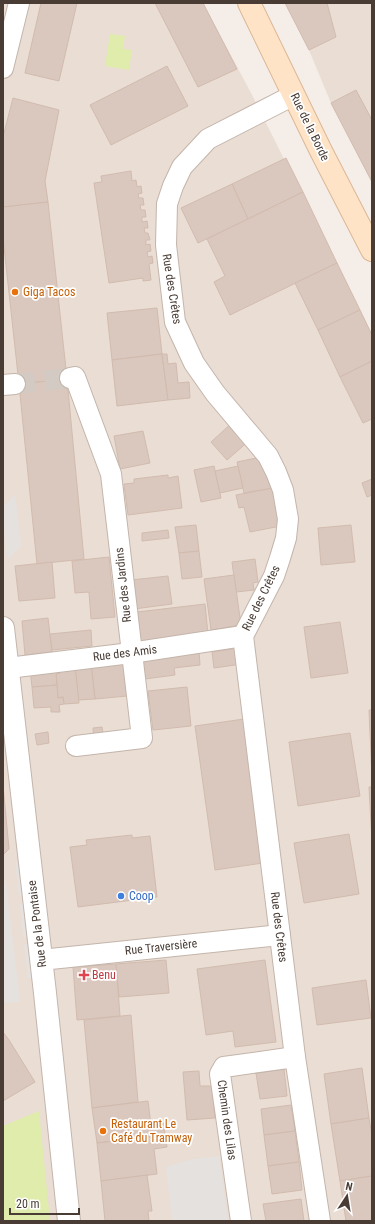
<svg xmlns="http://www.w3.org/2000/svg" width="375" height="1224" font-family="'Roboto Condensed',sans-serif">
  <rect width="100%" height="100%" fill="#f5ede7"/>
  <g fill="#e9ddd4">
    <path d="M3,3h200l48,90 121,242v886h-369z"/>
    <path d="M285,3h87v179l-41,-79 -22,-53z"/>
  </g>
  <g fill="#dfecac">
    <path d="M110,34l15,2 -2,13 9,1 -3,20 -24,-4z"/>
    <path d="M39,1111l11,110h-47v-95z"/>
  </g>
  <g fill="#e5e1df">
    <path d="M15,495l6,51 -14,14 -4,-37v-16z"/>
    <path d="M22,861l4,34 -7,1 -4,-34z"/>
    <path d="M3,881h3l14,121 -17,1z"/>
    <path d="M26,903l4,34 -7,1 -3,-34z"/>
    <path d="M24,944h7l4,34h-7z"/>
    <path d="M219,1156l9,65h-56l-6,-54 27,-8z"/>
  </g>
  <g fill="#dac8be" stroke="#d2bbae">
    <path d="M41,3h36l-18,78 -34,-8z"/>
    <path d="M155,3h48l34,66 -39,18z"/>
    <path d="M285,3h42l9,34 -27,13z"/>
    <path d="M167,66l21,40 -77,39 -21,-40z"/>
    <path d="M356,90l16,30v62l-41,-79z"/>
    <path d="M13,98l46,12 -14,71 3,21 -45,5v-70z"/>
    <path d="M286,158l17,34 -55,27 -16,-35z"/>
    <path d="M131,171l1,10 4,-1 1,7 4,-1 1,7 -4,1 1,4h4l1,7h-4l1,5h4l1,7h-4v5l5,-1 1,7h-4l1,5h3l2,7h-4v5l4,-1 1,7 -4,1 1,5 4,-1 1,7 -4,1 2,16 -8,1v-3l-34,5 -15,-100 8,-1 -1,-6z"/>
    <path d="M232,184l16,35 -50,24 -17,-35z"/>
    <path d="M303,192l34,71 -107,52 -16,-33 11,-6 -18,-37z"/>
    <path d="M48,202l19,177 -48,5 -16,-146v-31z"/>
    <path d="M337,263l23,47 -42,20 -23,-47z"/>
    <path d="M157,308l5,46 -50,6 -5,-47z"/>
    <path d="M360,310l12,25v26l-32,16 -22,-47z"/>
    <path d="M162,354l6,46 -51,6 -5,-46z"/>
    <path d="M162,354h5l1,10 8,-1 2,20 11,-1 1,16 -22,2z"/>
    <path d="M372,361v58l-9,4 -23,-46z"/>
    <path d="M67,379l17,180 -47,5 -18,-180z"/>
    <path d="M233,422l17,18 -23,20 -16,-18z"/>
    <path d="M143,431l7,32 -30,6 -6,-33z"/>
    <path d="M266,456l7,32 -29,5 -7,-31z"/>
    <path d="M214,466l7,32 -20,4 -7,-32z"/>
    <path d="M238,466l5,22 -23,5 -5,-22z"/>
    <path d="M168,475v3l10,-2 4,32 -54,7 -4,-31 10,-1v-4z"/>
    <path d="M372,479v16l-5,2 -5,-14z"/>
    <path d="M273,488l8,38 -31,6 -6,-25 -5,1 -3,-13z"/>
    <path d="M196,525l3,26 -20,2 -4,-26z"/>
    <path d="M351,525l4,37 -34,3 -3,-37z"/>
    <path d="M168,530l1,8 -27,3v-8z"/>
    <path d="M199,551l3,26 -20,2 -3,-26z"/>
    <path d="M109,557l6,60 -24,2 -2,-27 -14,1 -3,-32z"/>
    <path d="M255,559l3,23 -5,1 1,7 -18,2 -4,-30z"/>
    <path d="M52,562l3,36 -36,3 -4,-35z"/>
    <path d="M234,575l7,50 -30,5 -7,-51z"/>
    <path d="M168,576l4,28 -38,5 -3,-29z"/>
    <path d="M205,604l3,30 -68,7 -3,-29z"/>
    <path d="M48,618l4,34 -27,3 -3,-34z"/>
    <path d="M340,622l8,51 -37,5 -7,-51z"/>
    <path d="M91,630l1,16 -40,4 -2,-16z"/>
    <path d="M239,648l3,16 -28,4 -2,-16z"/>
    <path d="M199,651l1,14 -26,3 1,7 -30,4 -3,-20z"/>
    <path d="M124,661l3,35 -32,3 -4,-35z"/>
    <path d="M91,664l4,35 -17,1 -3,-35z"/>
    <path d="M75,665l4,38 -15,1 -1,-7 -5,1 -2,-24 4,-1v-6z"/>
    <path d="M60,667v6l-4,1 1,11 -25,2 -2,-18z"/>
    <path d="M57,685l1,13 5,-1 1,7 -5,1 1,7h-9v-5l-17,1 -2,-21z"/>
    <path d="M187,687l4,39 -38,4 -5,-39z"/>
    <path d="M369,710h3v67z"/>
    <path d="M244,719l19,144 -48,7 -20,-144z"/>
    <path d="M102,727l2,12 -10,1 -1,-12z"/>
    <path d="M48,732l1,11 -12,2 -2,-11z"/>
    <path d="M350,733l10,63 -62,10 -9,-64z"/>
    <path d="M3,785l6,64 -6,6z"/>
    <path d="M369,787h3v54z"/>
    <path d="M349,834l10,60 -55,9 -10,-60z"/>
    <path d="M132,835v3l18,-2 7,61 -79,10 -8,-60 17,-2 -1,-5z"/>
    <path d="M166,960l3,33 -50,4 -3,-33z"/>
    <path d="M265,960l11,82 -41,5 -2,-16 -27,4 -9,-66z"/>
    <path d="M116,964l4,52 -43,4 -4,-53z"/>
    <path d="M366,980l5,38 -54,7 -5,-37z"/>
    <path d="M131,1015l7,87 -46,6 -8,-88z"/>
    <path d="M3,1032l6,8 26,42 -32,19z"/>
    <path d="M362,1068l7,50 -38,6 -7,-50z"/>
    <path d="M284,1069l3,27 -27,3 -4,-26z"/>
    <path d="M199,1071l1,15h12l3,32 -28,2 -4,-48z"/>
    <path d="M148,1101l3,24 13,-2 1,12 -68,8 -5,-35z"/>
    <path d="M291,1105l4,26 -31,4 -3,-26z"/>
    <path d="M369,1118l3,18v40l-32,5 -9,-57z"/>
    <path d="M295,1131l4,31 -31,4 -4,-31z"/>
    <path d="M165,1135l2,12 -13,2 3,25 -56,7 -4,-38z"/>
    <path d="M299,1162l3,28 -30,4 -4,-28z"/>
    <path d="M147,1175l5,36h-4l1,10h-44l-4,-40z"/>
    <path d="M372,1176v45h-26l-6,-40z"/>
    <path d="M301,1199l3,22h-38l-3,-17z"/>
  </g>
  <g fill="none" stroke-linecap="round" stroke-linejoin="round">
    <path stroke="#d2cac3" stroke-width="20" stroke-dasharray="20 10" stroke-linecap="butt" d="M15,384l55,-6"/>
    <g stroke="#c4b5ab" stroke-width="22">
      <g id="minor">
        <path d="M3,68l16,-65"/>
        <path d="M294,95l-86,44 -26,28 -9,19 -6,18 -1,41 9,77 19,41 21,30 53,63 8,16 7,18 5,29 -2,19 -6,20 -6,18 -31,60 52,421 25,164"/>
        <path d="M70,378l5,-1 36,97 31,264 -66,8"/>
        <path d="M3,385l12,-1"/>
        <path d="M8,668l123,-15 112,-17"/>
        <path d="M41,960l239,-25"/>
        <path d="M241,1221l-21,-147 4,-7 71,-10"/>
      </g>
    </g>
    <g stroke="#c4b5ab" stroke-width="24">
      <path id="tertiary" d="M3,628l42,365 24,228"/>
    </g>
    <g stroke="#dbb795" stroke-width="24">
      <path id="secondary" d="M249,3l72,148 51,99"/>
    </g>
    <use href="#minor" stroke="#fff" stroke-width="20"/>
    <use href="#tertiary" stroke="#fff" stroke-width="22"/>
    <use href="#secondary" stroke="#ffe3c6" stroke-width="22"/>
  </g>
  <g fill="#e8710a" stroke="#fff" stroke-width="1.5">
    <circle cx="15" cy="292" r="4"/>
    <circle cx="103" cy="1131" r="4"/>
  </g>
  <circle fill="#3f7fe0" stroke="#fff" stroke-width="1.5" cx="121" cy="896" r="4"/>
  <path fill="#e0444e" stroke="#fff" stroke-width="1.5" d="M82 969h4v4h4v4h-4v4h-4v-4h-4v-4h4z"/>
  <g text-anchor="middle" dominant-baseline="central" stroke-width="3.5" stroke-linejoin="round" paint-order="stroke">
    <g font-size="12" fill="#483c35" stroke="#fff">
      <text transform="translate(310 127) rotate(64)">Rue de la Borde</text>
      <text transform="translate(172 289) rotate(81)">Rue des Crêtes</text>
      <text transform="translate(123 585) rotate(-96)">Rue des Jardins</text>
      <text transform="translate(261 598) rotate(-64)">Rue des Crêtes</text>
      <text transform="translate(125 653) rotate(-7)">Rue des Amis</text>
      <text transform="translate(37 924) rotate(-97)">Rue de la Pontaise</text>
      <text transform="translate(279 927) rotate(83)">Rue des Crêtes</text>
      <text transform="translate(161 947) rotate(-6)">Rue Traversière</text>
      <text transform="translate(227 1120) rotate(82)">Chemin des Lilas</text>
    </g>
    <g font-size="12" fill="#c56008" stroke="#fff" text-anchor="start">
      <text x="23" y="292">Giga Tacos</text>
      <text x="111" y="1124">Restaurant Le<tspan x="111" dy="14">Café du Tramway</tspan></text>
    </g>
    <g font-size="12" fill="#366cbe" stroke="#fff" text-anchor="start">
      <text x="129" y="896">Coop</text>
    </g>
    <g font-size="12" fill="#be3a42" stroke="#fff" text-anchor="start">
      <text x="92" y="975">Benu</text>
    </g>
  </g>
  <rect width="375" height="1224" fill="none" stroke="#483c35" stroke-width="8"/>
  <g transform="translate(347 1196) rotate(12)" stroke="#ffffff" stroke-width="3" paint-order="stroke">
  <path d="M0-3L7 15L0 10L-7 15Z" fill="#483c35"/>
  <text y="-6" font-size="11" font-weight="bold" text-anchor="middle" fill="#483c35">N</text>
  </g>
  <path d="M10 1208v6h69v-6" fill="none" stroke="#483c35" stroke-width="2"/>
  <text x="16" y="1208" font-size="12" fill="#483c35" stroke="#ffffff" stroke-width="3" paint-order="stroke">20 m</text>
</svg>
